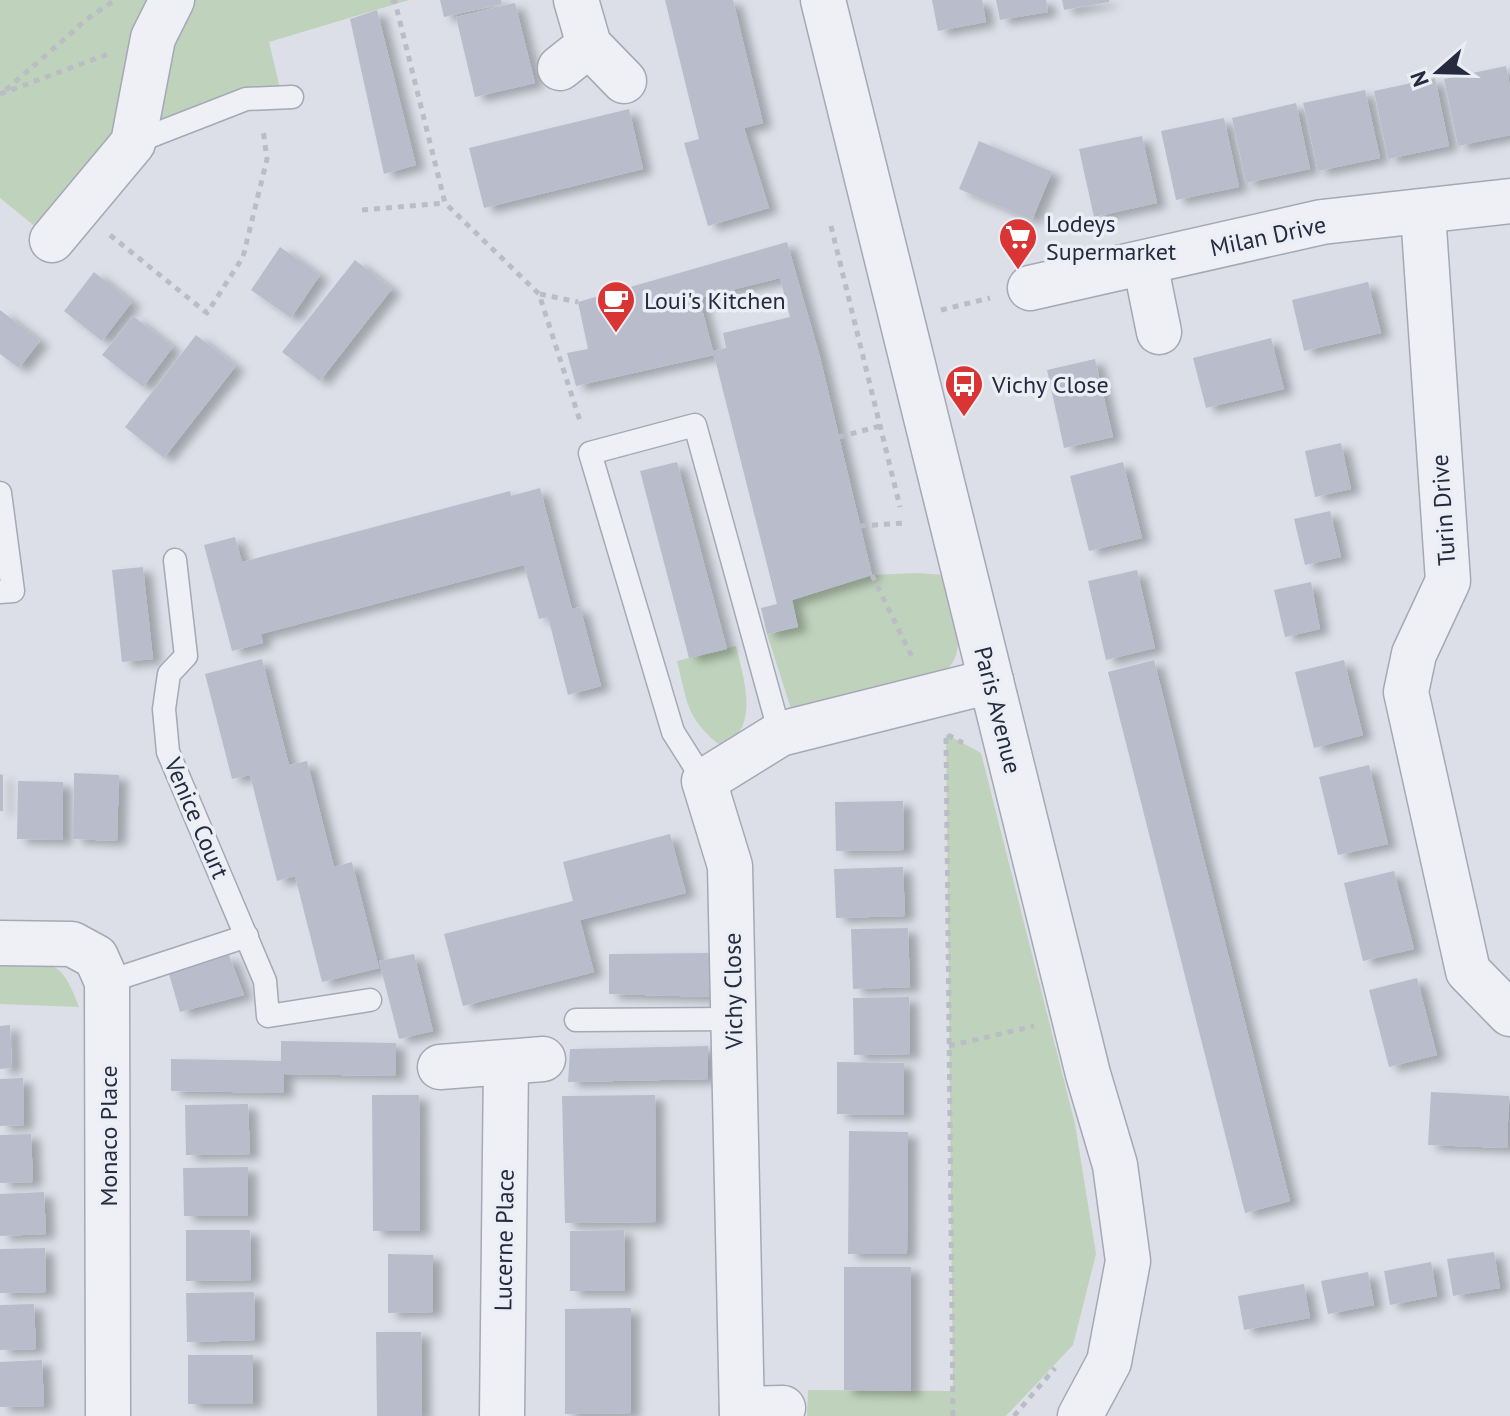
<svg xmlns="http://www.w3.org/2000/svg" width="1510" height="1416" font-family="'PT Sans',sans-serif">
  <defs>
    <filter id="shadow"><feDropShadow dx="9" dy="5" stdDeviation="4" flood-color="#0004"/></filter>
  </defs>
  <rect width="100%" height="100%" fill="#dcdfe8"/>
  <g fill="#bfd2bc">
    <path d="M0,0h172l-39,143 -81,97 -52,-42z"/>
    <path d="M185,0h224l-140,42 13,55 -138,42z"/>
    <path d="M918,573l26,2c7,33 29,75 -1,98l-150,42 -26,-81 31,-7 -6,-27 80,-25z"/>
    <path d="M736,646c8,34 25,84 -15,100 -35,-27 -34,-45 -44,-85z"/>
    <path d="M946,734l35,19 94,371 21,130 -23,91 -67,71h-199l1,-26 145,1z"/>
    <path d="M0,961c51,3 60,-6 79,46l-79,-3z"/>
  </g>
  <g fill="#b9bdcb" fill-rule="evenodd" filter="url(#shadow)">
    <path d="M440,0h61l1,4 -58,13z"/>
    <path d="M665,0h68l30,123 -19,5 25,80 -61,18 -24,-83 15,-4z"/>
    <path d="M932,0h50l4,22 -48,9z"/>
    <path d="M996,0h50l2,12 -48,8z"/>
    <path d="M1062,0h47v2l-45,8z"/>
    <path d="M515,3l20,80 -60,14 -19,-80z"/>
    <path d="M377,10l39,155 -32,9 -34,-155z"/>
    <path d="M1506,66l4,21v48l-52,11 -14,-67z"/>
    <path d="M1435,78l14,68 -61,13 -14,-68z"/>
    <path d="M1365,90l15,68 -62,13 -15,-68z"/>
    <path d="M1296,103l14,66 -64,14 -14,-65z"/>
    <path d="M629,109l14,60 -159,39 -15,-60z"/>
    <path d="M1224,118l15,69 -63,13 -15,-69z"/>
    <path d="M1142,136l15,67 -63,14 -15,-68z"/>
    <path d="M979,141l73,31 -20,48 -73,-31z"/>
    <path d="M787,242l33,115 52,218 -80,25 6,27 -31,7 -6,-26 16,-4 -63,-249 -138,31 -9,-33 21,-4 -10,-47zM780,278l10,39 -67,16 3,15 -13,3 -14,-53z"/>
    <path d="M280,247l40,28 -29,43 -40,-28z"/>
    <path d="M355,260l37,29 -72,92 -38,-29z"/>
    <path d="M94,272l38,30 -30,39 -38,-30z"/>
    <path d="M1368,282l13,51 -77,18 -12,-51z"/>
    <path d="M0,310l40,31 -21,27 -19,-14z"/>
    <path d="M133,316l40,31 -30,40 -41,-32z"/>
    <path d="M196,335l40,31 -72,92 -39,-31z"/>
    <path d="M1271,338l13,51 -78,19 -13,-50z"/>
    <path d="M1095,359l18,78 -49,11 -17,-78z"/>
    <path d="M1341,443l10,46 -36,8 -10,-46z"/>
    <path d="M677,462l50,187 -38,9 -49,-187z"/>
    <path d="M1123,462l19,76 -53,13 -19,-75z"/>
    <path d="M540,488l32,121 8,-2 21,79 -33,9 -20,-78 -9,2 -15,-54 -263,69 2,9 -31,8 -28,-106 31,-8 7,25 268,-71 1,5z"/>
    <path d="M1330,511l11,46 -36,8 -11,-46z"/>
    <path d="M143,567l10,92 -31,3 -10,-92z"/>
    <path d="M1137,570l18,78 -49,12 -18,-79z"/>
    <path d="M1311,582l9,47 -35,8 -11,-47z"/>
    <path d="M262,659l27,106 18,-4 27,106 18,-5 27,106 -57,14 -27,-106 -18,5 -27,-106 -18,4 -27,-105z"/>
    <path d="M1154,660l136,541 -45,12 -137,-541z"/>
    <path d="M1344,660l19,75 -49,13 -19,-76z"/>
    <path d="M1369,765l19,79 -50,11 -19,-78z"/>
    <path d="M74,773l45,2 -2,66 -44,-2z"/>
    <path d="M0,774l3,1v36h-3z"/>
    <path d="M18,781l45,1v58l-46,-1z"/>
    <path d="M903,801l1,49 -68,1 -1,-49z"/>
    <path d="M670,834l16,59 -106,27 14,52 -131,34 -19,-72 129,-33 -10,-39z"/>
    <path d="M903,867l2,49 -69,2 -2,-49z"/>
    <path d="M1394,871l20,78 -51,12 -19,-78z"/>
    <path d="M908,928l2,59 -57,2 -2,-60z"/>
    <path d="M713,953l1,44 -105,-3v-40z"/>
    <path d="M414,954l19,77 -34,8 -20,-78z"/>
    <path d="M229,955l15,40 -64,17 -11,-38z"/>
    <path d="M1417,978l20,77 -48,12 -20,-77z"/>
    <path d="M909,997l1,57 -56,1 -1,-57z"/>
    <path d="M10,1025l2,43 -12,1v-43z"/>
    <path d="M281,1041l115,2v33l-112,-2v19l-113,-2v-32l110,2z"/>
    <path d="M708,1046v33l-140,3 2,-33z"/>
    <path d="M837,1062l67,1v52l-67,-1z"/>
    <path d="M23,1078l1,47 -24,1v-47z"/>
    <path d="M1431,1092l78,4 -2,52 -79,-3z"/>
    <path d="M372,1095h47l1,136h-47z"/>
    <path d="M655,1095l1,127 -91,1 -3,-127z"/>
    <path d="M248,1104l2,50 -64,1 -1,-50z"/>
    <path d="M849,1131l59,1 -1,122h-59z"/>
    <path d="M31,1134l2,48 -33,1v-48z"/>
    <path d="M248,1167v49h-64l-1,-48z"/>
    <path d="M44,1192l2,42 -46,2v-42z"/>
    <path d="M186,1230h64l1,50 -65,1z"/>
    <path d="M624,1230l1,61h-55v-60z"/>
    <path d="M45,1248l1,44 -46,1v-44z"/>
    <path d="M1494,1252l6,36 -47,8 -6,-37z"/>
    <path d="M388,1254l45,1v57l-45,1z"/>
    <path d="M1431,1262l6,34 -47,9 -6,-34z"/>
    <path d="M844,1267h67v124l-67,-1z"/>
    <path d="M1368,1272l6,33 -46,9 -7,-33z"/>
    <path d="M1304,1284l6,34 -66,12 -6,-34z"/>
    <path d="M254,1292l1,48 -68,2 -1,-49z"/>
    <path d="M34,1304l2,45 -36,1v-45z"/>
    <path d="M631,1308v105l-66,1v-105z"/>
    <path d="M376,1332h45l1,84h-45z"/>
    <rect x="188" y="1355" width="65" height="49"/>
    <path d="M42,1360l2,46 -44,1v-45z"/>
  </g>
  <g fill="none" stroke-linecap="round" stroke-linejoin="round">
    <g stroke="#a5a9b5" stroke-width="25">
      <g id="lane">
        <path d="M133,143l113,-44 46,-2"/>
        <path d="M0,493l13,98 -13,1"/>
        <path d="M175,560l11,96 -17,18 -5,35 4,43 97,229 3,35 102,-16"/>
        <path d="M704,781l-31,-49 -83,-279 105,-28 85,309"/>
        <path d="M107,982l140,-46"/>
        <path d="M576,1020l157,-1"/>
      </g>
    </g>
    <g stroke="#a5a9b5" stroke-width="47">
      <g id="street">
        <path d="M576,0l13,45 35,36"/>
        <path d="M823,0l265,1074 27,91 13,96 -19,101 -29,54"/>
        <path d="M560,68l29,-23"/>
        <path d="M1423,213l25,368 -34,73 -8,38 62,279 42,43"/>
        <path d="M52,240l81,-97 20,-105 19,-38"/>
        <path d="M1145,263l14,69"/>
        <path d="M1030,288l292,-66 188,-21"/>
        <path d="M0,943l72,1 24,13 11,25 1,434"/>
        <path d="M440,1067l103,-8"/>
        <path d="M742,1409l41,-1"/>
        <path d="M502,1416l4,-352"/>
        <path d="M742,1416l-12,-550 -26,-85 76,-47 211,-53"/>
      </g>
    </g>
    <g stroke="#babdc6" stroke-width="5" stroke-dasharray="6 6" stroke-linecap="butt">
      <path d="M391,0l4,2 50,201 94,91 42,130"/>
      <path d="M6,90l81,-71 28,-19"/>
      <path d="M0,94l108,-40"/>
      <path d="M362,210l83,-7"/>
      <path d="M831,226l69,281"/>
      <path d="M110,235l97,78 36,-56 24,-98 -4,-30"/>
      <path d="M540,294l38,8"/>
      <path d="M941,310l49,-12"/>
      <path d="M839,437l41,-11"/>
      <path d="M860,526l44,-3"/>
      <path d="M872,575l40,82"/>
      <path d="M949,1046l85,-20"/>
      <path d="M953,1416l-7,-682 17,9"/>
      <path d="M1014,1416l41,-48"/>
    </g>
    <use href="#lane" stroke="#eff0f6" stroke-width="22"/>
    <use href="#street" stroke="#eff0f6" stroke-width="44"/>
  </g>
  <defs>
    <g id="supermarket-pin" transform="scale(2)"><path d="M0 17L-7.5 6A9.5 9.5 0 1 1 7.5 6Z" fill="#d93535" stroke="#ebeef5"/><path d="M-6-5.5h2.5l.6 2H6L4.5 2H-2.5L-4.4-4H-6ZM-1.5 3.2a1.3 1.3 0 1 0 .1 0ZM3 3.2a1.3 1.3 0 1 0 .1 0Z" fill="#fff"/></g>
    <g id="cafe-pin" transform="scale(2)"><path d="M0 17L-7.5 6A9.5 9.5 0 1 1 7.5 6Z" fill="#d93535" stroke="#ebeef5"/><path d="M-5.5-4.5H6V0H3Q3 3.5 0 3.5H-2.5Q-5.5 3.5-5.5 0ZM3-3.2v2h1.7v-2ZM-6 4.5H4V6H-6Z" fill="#fff"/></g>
    <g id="bus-pin" transform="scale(2)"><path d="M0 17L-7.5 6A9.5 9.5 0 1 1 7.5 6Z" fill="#d93535" stroke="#ebeef5"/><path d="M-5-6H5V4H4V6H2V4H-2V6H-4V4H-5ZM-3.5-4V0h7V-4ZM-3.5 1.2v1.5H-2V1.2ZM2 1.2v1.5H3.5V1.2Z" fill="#fff"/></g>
  </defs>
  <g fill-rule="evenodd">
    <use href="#supermarket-pin" x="1018" y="237"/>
    <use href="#cafe-pin" x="616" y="300"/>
    <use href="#bus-pin" x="964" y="384"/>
  </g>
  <g text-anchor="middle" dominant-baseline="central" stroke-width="7" stroke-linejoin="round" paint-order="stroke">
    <g font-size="24" fill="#252a3f" stroke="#ebeef5" text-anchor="start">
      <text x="1046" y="223">Lodeys<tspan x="1046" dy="28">Supermarket</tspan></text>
      <text x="644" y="300">Loui's Kitchen</text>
      <text x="992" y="384">Vichy Close</text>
    </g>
    <g font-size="24" fill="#252a3f" stroke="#ebeef5">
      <text transform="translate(1268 236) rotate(-12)">Milan Drive</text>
      <text transform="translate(1443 510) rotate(-94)">Turin Drive</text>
      <text transform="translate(998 710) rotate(76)">Paris Avenue</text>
      <text transform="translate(197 818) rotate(67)">Venice Court</text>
      <text transform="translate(733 991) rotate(-91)">Vichy Close</text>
      <text transform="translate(108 1136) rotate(-90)">Monaco Place</text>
      <text transform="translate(504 1240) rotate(-89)">Lucerne Place</text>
    </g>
  </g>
  <g transform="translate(1438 72) rotate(250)" stroke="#ebeef5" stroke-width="6" paint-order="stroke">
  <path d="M0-6L14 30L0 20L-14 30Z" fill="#252a3f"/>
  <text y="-12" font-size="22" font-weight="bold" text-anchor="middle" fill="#252a3f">N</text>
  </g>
</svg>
